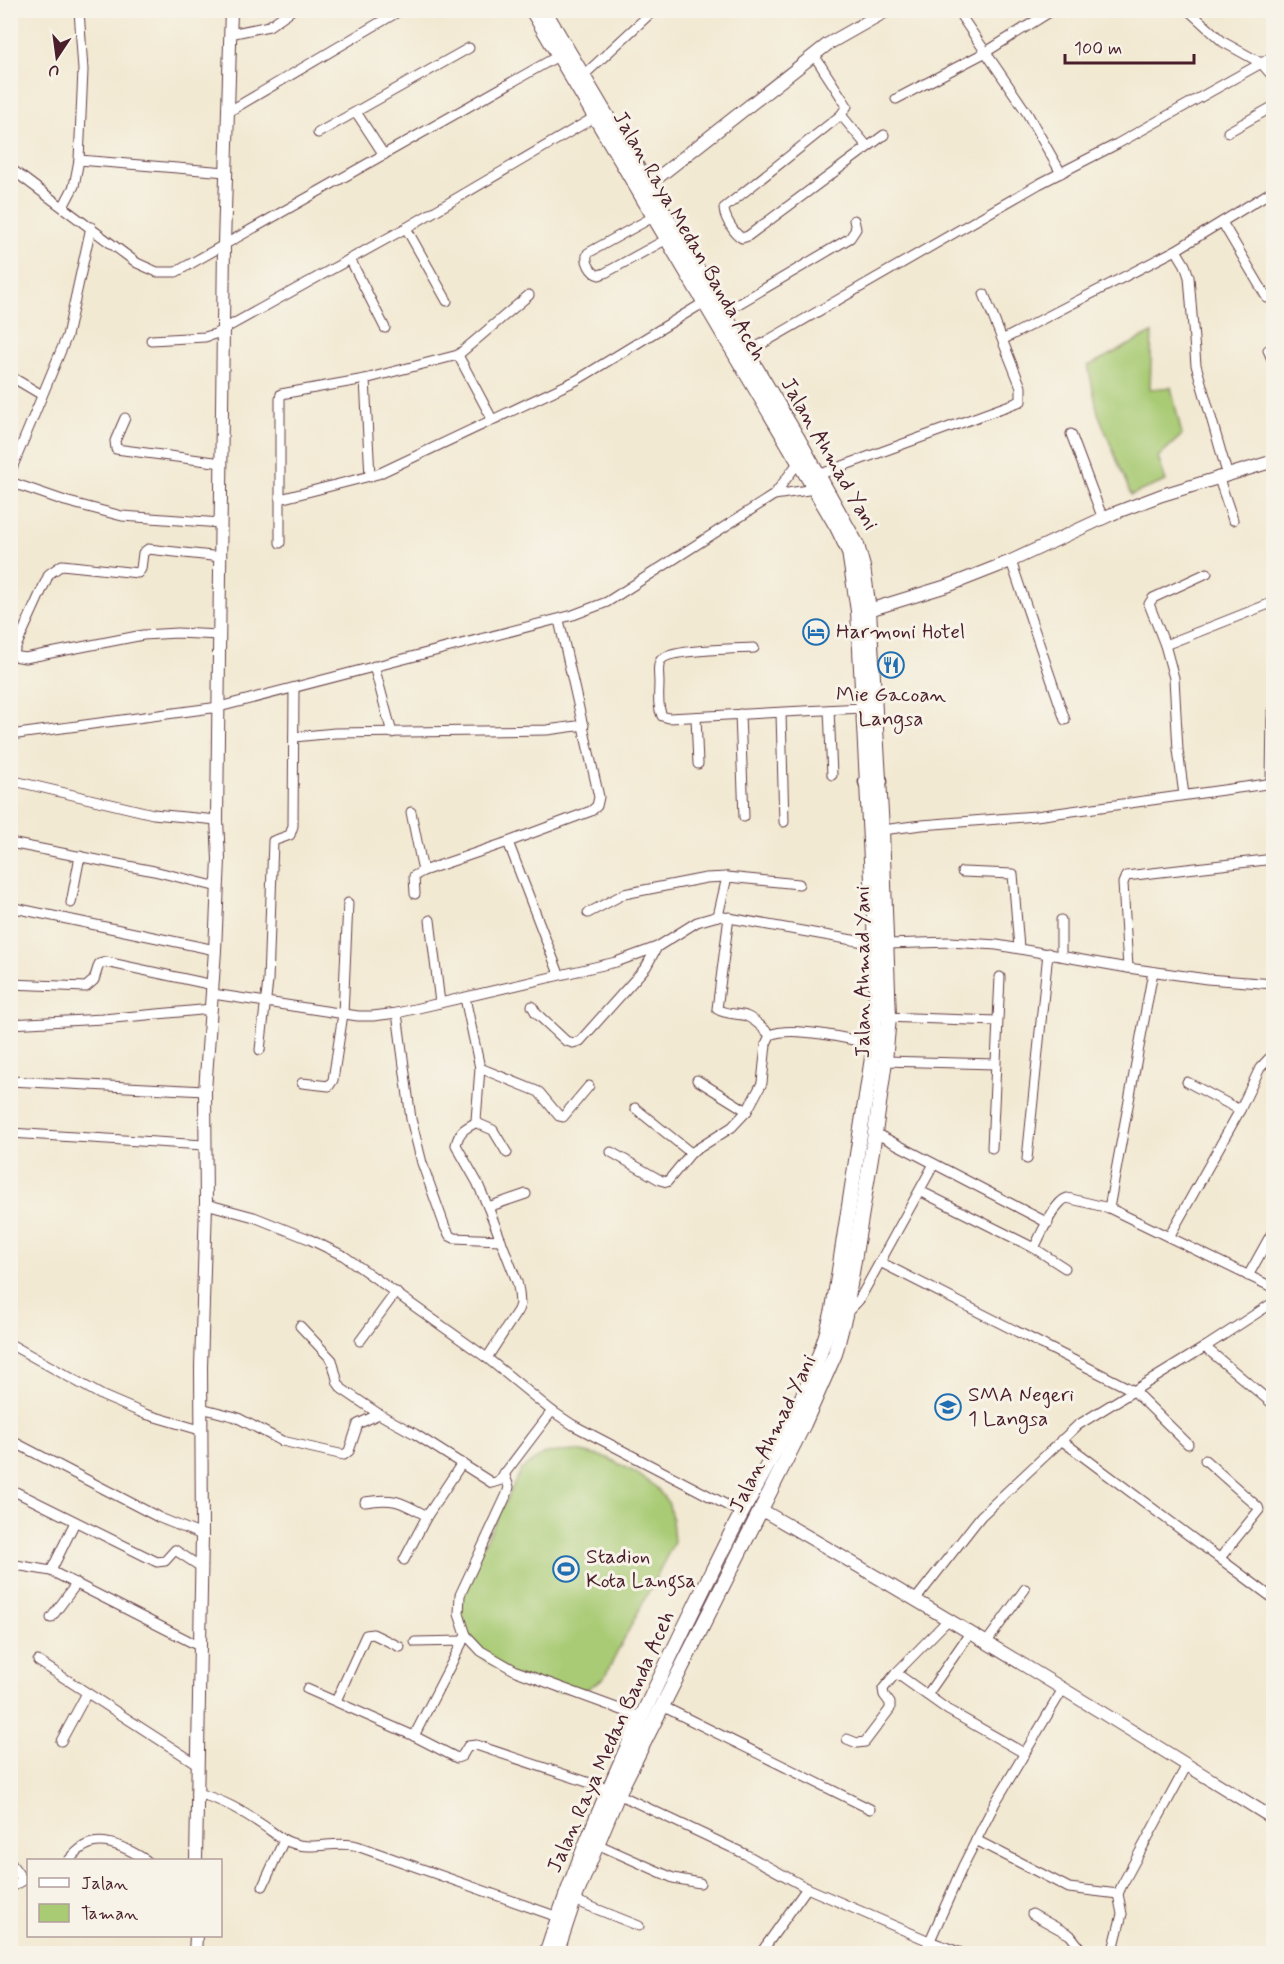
<svg xmlns="http://www.w3.org/2000/svg" width="1284" height="1964" font-family="Mynerve,sans-serif">
  <rect width="100%" height="100%" fill="#f7f3e8"/>
  <filter id="ink" filterUnits="userSpaceOnUse"><feTurbulence type="fractalNoise" baseFrequency=".0167" numOctaves="2"/><feDisplacementMap in="SourceGraphic" scale="12" xChannelSelector="R" yChannelSelector="G"/><feConvolveMatrix kernelMatrix="1 2 1 2 8 2 1 2 1" color-interpolation-filters="sRGB"/></filter>
  <filter id="wash" filterUnits="userSpaceOnUse"><feTurbulence type="fractalNoise" baseFrequency=".008" numOctaves="4" result="noise"/><feDisplacementMap in="SourceGraphic" scale="24" xChannelSelector="R" yChannelSelector="G"/><feGaussianBlur stdDeviation="1.35" result="paint"/><feColorMatrix in="noise" values="0 0 0 0 0 0 0 0 0 0 0 0 0 0 0 0 0 1.4 0 .05"/><feComposite in="paint" operator="in"/></filter>
  <g filter="url(#wash)">
    <rect width="100%" height="100%" fill="#f2e9d2"/>
    <g fill="#a9cb74" stroke="#7a7550" stroke-width="1.5">
      <path d="M1152,333l-2,56 21,-2 11,48 -24,22 8,24 -35,14 -33,-82 -10,-47z"/>
      <path d="M577,1451l31,7 28,15 21,15 12,16 3,15 2,23 -70,136 -17,11 -32,3 -40,-13 -30,-19 -18,-18 -9,-45 63,-127 24,-17z"/>
    </g>
  </g>
  <g filter="url(#ink)">
    <g fill="none" stroke-linecap="round" stroke-linejoin="round">
      <g stroke="#633d44" stroke-width="11">
        <g id="street">
          <path d="M957,10l70,103 34,60"/>
          <path d="M1188,10l35,32 38,21 13,15"/>
          <path d="M230,34l39,-8 23,-16"/>
          <path d="M814,55l33,51 -6,9 -117,93c0,9 10,26 18,30l6,-2 136,-101"/>
          <path d="M583,76l71,-66"/>
          <path d="M896,99l90,-47 67,-42"/>
          <path d="M228,112l173,-102"/>
          <path d="M356,112l28,43"/>
          <path d="M841,115l26,31"/>
          <path d="M1228,132l46,-26"/>
          <path d="M318,133l151,-85"/>
          <path d="M79,160l147,12"/>
          <path d="M10,168l127,95 20,9h19l382,-216"/>
          <path d="M63,207l11,-21 5,-26 4,-90 -4,-60"/>
          <path d="M653,217l-65,36c-4,8 3,20 11,22l6,-2 62,-34"/>
          <path d="M1222,222l45,76"/>
          <path d="M406,228l41,73"/>
          <path d="M1176,250l9,15 4,12 7,88 31,108"/>
          <path d="M350,259l35,69"/>
          <path d="M723,313l127,-75 6,-9 -2,-9"/>
          <path d="M1004,339l172,-89 98,-60"/>
          <path d="M151,340l54,-3 10,-3 191,-106 189,-111"/>
          <path d="M1268,350l6,14"/>
          <path d="M746,353l293,-169 78,-40 157,-88"/>
          <path d="M10,376l32,19"/>
          <path d="M365,379l93,-24"/>
          <path d="M125,418l-10,23 1,8 106,14"/>
          <path d="M492,419l-34,-64 71,-60"/>
          <path d="M1071,434l32,85"/>
          <path d="M10,473l57,-137 24,-109"/>
          <path d="M818,475l203,-74v-14l-37,-93"/>
          <path d="M1218,476l15,44"/>
          <path d="M10,482l55,19 57,15 99,7"/>
          <path d="M774,495l41,-6"/>
          <path d="M280,499l98,-25 199,-94 131,-80"/>
          <path d="M280,543v-144l1,-5 84,-15 5,98"/>
          <path d="M1011,561l54,159"/>
          <path d="M220,635l-43,-2 -34,2 -118,23 -11,-2 1,-7 34,-75 13,-9 76,8 3,-4 2,-16 5,-4 73,8"/>
          <path d="M1165,645l109,-43"/>
          <path d="M754,648c-16,1 -85,1 -93,12 -4,5 -2,16 -2,23 0,10 -2,23 3,33l7,2 193,-10"/>
          <path d="M374,666l18,67"/>
          <path d="M829,710l3,65"/>
          <path d="M781,713l3,109"/>
          <path d="M740,714l4,103"/>
          <path d="M696,717l2,47"/>
          <path d="M10,735l209,-28 354,-92 34,-13 167,-107 24,-32"/>
          <path d="M294,737l41,-4 212,-3 37,-5"/>
          <path d="M10,780l143,34 64,6"/>
          <path d="M1271,783l1,-71"/>
          <path d="M1184,795l-6,-45 -4,-72 -9,-33 -16,-41 4,-6 54,-25"/>
          <path d="M411,812l12,59"/>
          <path d="M882,830l40,-5 114,-9 238,-33"/>
          <path d="M508,842l51,132"/>
          <path d="M10,843l144,28 64,16"/>
          <path d="M962,872l51,2 6,74"/>
          <path d="M415,894l-1,-18 9,-5 85,-29 83,-31 6,-5 2,-9 -40,-177"/>
          <path d="M71,903l9,-47"/>
          <path d="M10,907l205,43"/>
          <path d="M588,913l36,-19 82,-16 21,-1"/>
          <path d="M718,916l9,-39 72,7"/>
          <path d="M729,917l-12,92c9,6 20,4 29,7 10,4 17,12 24,19"/>
          <path d="M430,920l10,83"/>
          <path d="M1061,920v36"/>
          <path d="M887,944l63,-2 47,3 131,23 79,11 67,5"/>
          <path d="M1128,968l-5,-85 3,-7 148,-17"/>
          <path d="M10,984l76,3 8,-7 5,-16 7,-2 107,23"/>
          <path d="M213,994l145,22h15l24,-3 219,-51 41,-15 40,-25 21,-6 157,28"/>
          <path d="M465,998l15,70 -4,52 3,4 14,6 14,23"/>
          <path d="M532,1006l4,7 30,28 7,2 7,-2 66,-74 11,-20"/>
          <path d="M397,1013l14,106 11,44 23,64 5,9 4,2 47,2"/>
          <path d="M884,1017l113,4"/>
          <path d="M10,1024l93,-5 109,-10"/>
          <path d="M260,1050l8,-69 5,-140 17,-6 3,-9 1,-138"/>
          <path d="M885,1061l110,3"/>
          <path d="M480,1068l59,24 20,24 4,1 26,-31"/>
          <path d="M697,1080l50,31"/>
          <path d="M10,1081l195,10"/>
          <path d="M1187,1082l53,28"/>
          <path d="M302,1083l27,3 4,-6 10,-66 5,-111"/>
          <path d="M635,1108l56,45"/>
          <path d="M477,1122c-12,6 -18,9 -21,23l21,37 11,25 29,75 2,10 1,12 -2,6 -31,48"/>
          <path d="M10,1133l194,12"/>
          <path d="M875,1133l173,90"/>
          <path d="M992,1148l8,-171"/>
          <path d="M611,1152l49,28 7,2 24,-29 41,-26 15,-16 15,-28 4,-39 4,-9c21,-10 81,4 104,10"/>
          <path d="M1027,1159l21,-206"/>
          <path d="M920,1191l114,57 31,20"/>
          <path d="M206,1204l48,13 55,22 35,17 143,102 65,53 21,14 169,88"/>
          <path d="M488,1207l38,-13"/>
          <path d="M1109,1208l44,-236"/>
          <path d="M1169,1237l71,-127 20,-42 14,-15"/>
          <path d="M1034,1248c7,-13 20,-46 33,-50l42,10 165,80"/>
          <path d="M880,1262l254,129 54,53"/>
          <path d="M1248,1276l26,-47"/>
          <path d="M845,1315l14,-15 75,-136"/>
          <path d="M300,1326l32,34 6,23 4,6 37,25 36,20 77,49 7,-2 53,-70"/>
          <path d="M360,1341l36,-49"/>
          <path d="M10,1344l93,52 42,18 55,16"/>
          <path d="M1205,1347l69,58"/>
          <path d="M201,1408l35,9 46,24 62,14 5,-4 9,-27 21,-10"/>
          <path d="M10,1440l150,78 42,17"/>
          <path d="M1061,1440l213,159"/>
          <path d="M1205,1460l53,47 1,3 -39,48"/>
          <path d="M504,1473l5,14 -2,7 -47,101 -1,19 7,21 15,16 35,20 125,46"/>
          <path d="M10,1489l147,73 8,-1 10,-11 26,17"/>
          <path d="M365,1502c30,-5 36,0 62,14"/>
          <path d="M404,1560l23,-44 35,-53"/>
          <path d="M10,1564l41,7 148,75"/>
          <path d="M51,1571l24,-49"/>
          <path d="M916,1599l65,-83 97,-91 127,-78 69,-45"/>
          <path d="M51,1618l26,-35"/>
          <path d="M415,1642l48,-1"/>
          <path d="M986,1643l39,-54"/>
          <path d="M38,1661l159,103"/>
          <path d="M896,1673l52,37 76,43"/>
          <path d="M307,1689l107,47 43,22 5,-2 6,-10 8,-1 132,44"/>
          <path d="M927,1695l43,-62"/>
          <path d="M336,1701l30,-66 7,-1 27,13"/>
          <path d="M662,1706l208,103"/>
          <path d="M414,1736l52,-101"/>
          <path d="M847,1739l10,4 8,-1 25,-33v-6l-6,-8 -1,-6 13,-16 53,-54"/>
          <path d="M61,1741l26,-48"/>
          <path d="M196,1793c26,6 46,18 68,33 9,6 17,14 28,17 21,8 44,-3 65,3l201,71"/>
          <path d="M618,1794l127,60 62,34 122,53 35,13"/>
          <path d="M976,1840l93,48 49,6"/>
          <path d="M597,1844l76,34 27,5"/>
          <path d="M69,1860c5,-5 10,-12 18,-15 18,-9 45,6 59,15"/>
          <path d="M10,1862l13,18"/>
          <path d="M263,1886l21,-46"/>
          <path d="M10,1888l16,-9"/>
          <path d="M574,1900l65,26"/>
          <path d="M1032,1914l38,21 11,14 14,5"/>
          <path d="M760,1954l47,-66"/>
          <path d="M924,1954l39,-88 32,-63 68,-114"/>
          <path d="M1112,1954l10,-40 -4,-20 4,-9 65,-120"/>
        </g>
      </g>
      <g stroke="#633d44" stroke-width="14">
        <g id="secondary">
          <path d="M647,186l181,-142 60,-34"/>
          <path d="M869,610l81,-25 61,-24 101,-47 50,-19 112,-34"/>
          <path d="M760,1509c174,100 344,204 514,310"/>
          <path d="M196,1860l6,-325 -1,-168 5,-163 -1,-113 10,-141 4,-91 -2,-39 7,-576 7,-234"/>
          <path d="M195,1954l1,-18"/>
        </g>
      </g>
      <g stroke="#633d44" stroke-width="16">
        <g id="primary">
          <path d="M532,10l305,517 12,25 9,59 16,307 2,71 -2,56 -41,264c-20,87 -72,163 -111,242 -65,132 -131,263 -176,403"/>
          <path d="M544,10l253,427 60,108 6,22 6,43 13,220 7,187 -4,44 -10,72 -30,182 -10,39 -31,70 -186,370 -44,106 -18,54"/>
        </g>
      </g>
      <g stroke="#633d44" stroke-width="19">
        <path id="highway" d="M867,782l12,-1"/>
      </g>
      <use href="#street" stroke="#fff" stroke-width="9"/>
      <use href="#secondary" stroke="#fff" stroke-width="12"/>
      <use href="#primary" stroke="#fff" stroke-width="14"/>
      <use href="#highway" stroke="#fff" stroke-width="16"/>
    </g>
  </g>
  <defs>
    <g id="hotel-ring" transform="scale(1.35)"><circle r="9.5" fill="#f7f3e8" stroke="#1f6fb2" stroke-width="1.5"/><path d="M-6-4.5h1.5V1H6V5H4.5V3h-9V5H-6ZM-4 0a1.8 1.8 0 1 1 3.6 0ZM.5 0V-2.5h3Q6-2.5 6 0Z" fill="#1f6fb2"/></g>
    <g id="restaurant-ring" transform="scale(1.35)"><circle r="9.5" fill="#f7f3e8" stroke="#1f6fb2" stroke-width="1.5"/><path d="M-5-6h1v4h1v-4h1v4h1v-4h1v5L-1.5 .5V6h-2V.5L-5-1ZM5-6V6H3V1.5H1.5Q1.5-4 5-6Z" fill="#1f6fb2"/></g>
    <g id="school-ring" transform="scale(1.35)"><circle r="9.5" fill="#f7f3e8" stroke="#1f6fb2" stroke-width="1.5"/><path d="M0-5L7-2L0 1L-7-2ZM-4 1L0 2.5L4 1V4Q0 6-4 4Z" fill="#1f6fb2"/></g>
    <g id="stadium-ring" transform="scale(1.35)"><circle r="9.5" fill="#f7f3e8" stroke="#1f6fb2" stroke-width="1.5"/><path d="M0-5a6.5 5 0 1 0 0 10a6.5 5 0 1 0 0-10ZM-3.5-1.8h7v3.6h-7Z" fill="#1f6fb2"/></g>
  </defs>
  <g fill-rule="evenodd">
    <use href="#hotel-ring" x="816" y="632"/>
    <use href="#restaurant-ring" x="891" y="665"/>
    <use href="#school-ring" x="948" y="1407"/>
    <use href="#stadium-ring" x="566" y="1569"/>
  </g>
  <g text-anchor="middle" dominant-baseline="central" stroke-width="6" stroke-linejoin="round" paint-order="stroke">
    <g font-size="21" fill="#4a1f2b" stroke="#f7f3e8">
      <text transform="translate(689 236) rotate(60)">Jalan Raya Medan Banda Aceh</text>
      <text transform="translate(829 454) rotate(60)">Jalan Ahmad Yani</text>
      <text transform="translate(863 972) rotate(-90)">Jalan Ahmad Yani</text>
      <text transform="translate(773 1434) rotate(-64)">Jalan Ahmad Yani</text>
      <text transform="translate(611 1742) rotate(-66)">Jalan Raya Medan Banda Aceh</text>
    </g>
    <g font-size="21" fill="#4a1f2b" stroke="#f7f3e8" text-anchor="start">
      <text x="836" y="632">Harmoni Hotel</text>
      <text x="891" y="695" text-anchor="middle">Mie Gacoan<tspan x="891" dy="24">Langsa</tspan></text>
      <text x="968" y="1395">SMA Negeri<tspan x="968" dy="24">1 Langsa</tspan></text>
      <text x="586" y="1557">Stadion<tspan x="586" dy="24">Kota Langsa</tspan></text>
    </g>
  </g>
  <rect width="1284" height="1964" fill="none" stroke="#f7f3e8" stroke-width="36"/>
  <rect x="27" y="1859" width="195" height="78" fill="#f7f3e8" stroke="#b29e9c" stroke-width="1.5"/>
  <rect x="39" y="1878" width="30" height="9" fill="#ffffff" stroke="#b29e9c" stroke-width="1.5"/>
  <text x="81" y="1889" font-size="18" fill="#4a1f2b">Jalan</text>
  <rect x="39" y="1904" width="30" height="18" fill="#a9cb74" stroke="#b29e9c" stroke-width="1.5"/>
  <text x="81" y="1919" font-size="18" fill="#4a1f2b">Taman</text>
  <g transform="translate(57 57) rotate(193)" stroke="#f7f3e8" stroke-width="4.5" paint-order="stroke">
  <path d="M0-4.5L10 22L0 15L-10 22Z" fill="#4a1f2b"/>
  <text y="-9" font-size="16" font-weight="bold" text-anchor="middle" fill="#4a1f2b">U</text>
  </g>
  <path d="M1065 54v9h129v-9" fill="none" stroke="#4a1f2b" stroke-width="3"/>
  <text x="1074" y="54" font-size="18" fill="#4a1f2b" stroke="#f7f3e8" stroke-width="4.5" paint-order="stroke">100 m</text>
</svg>
